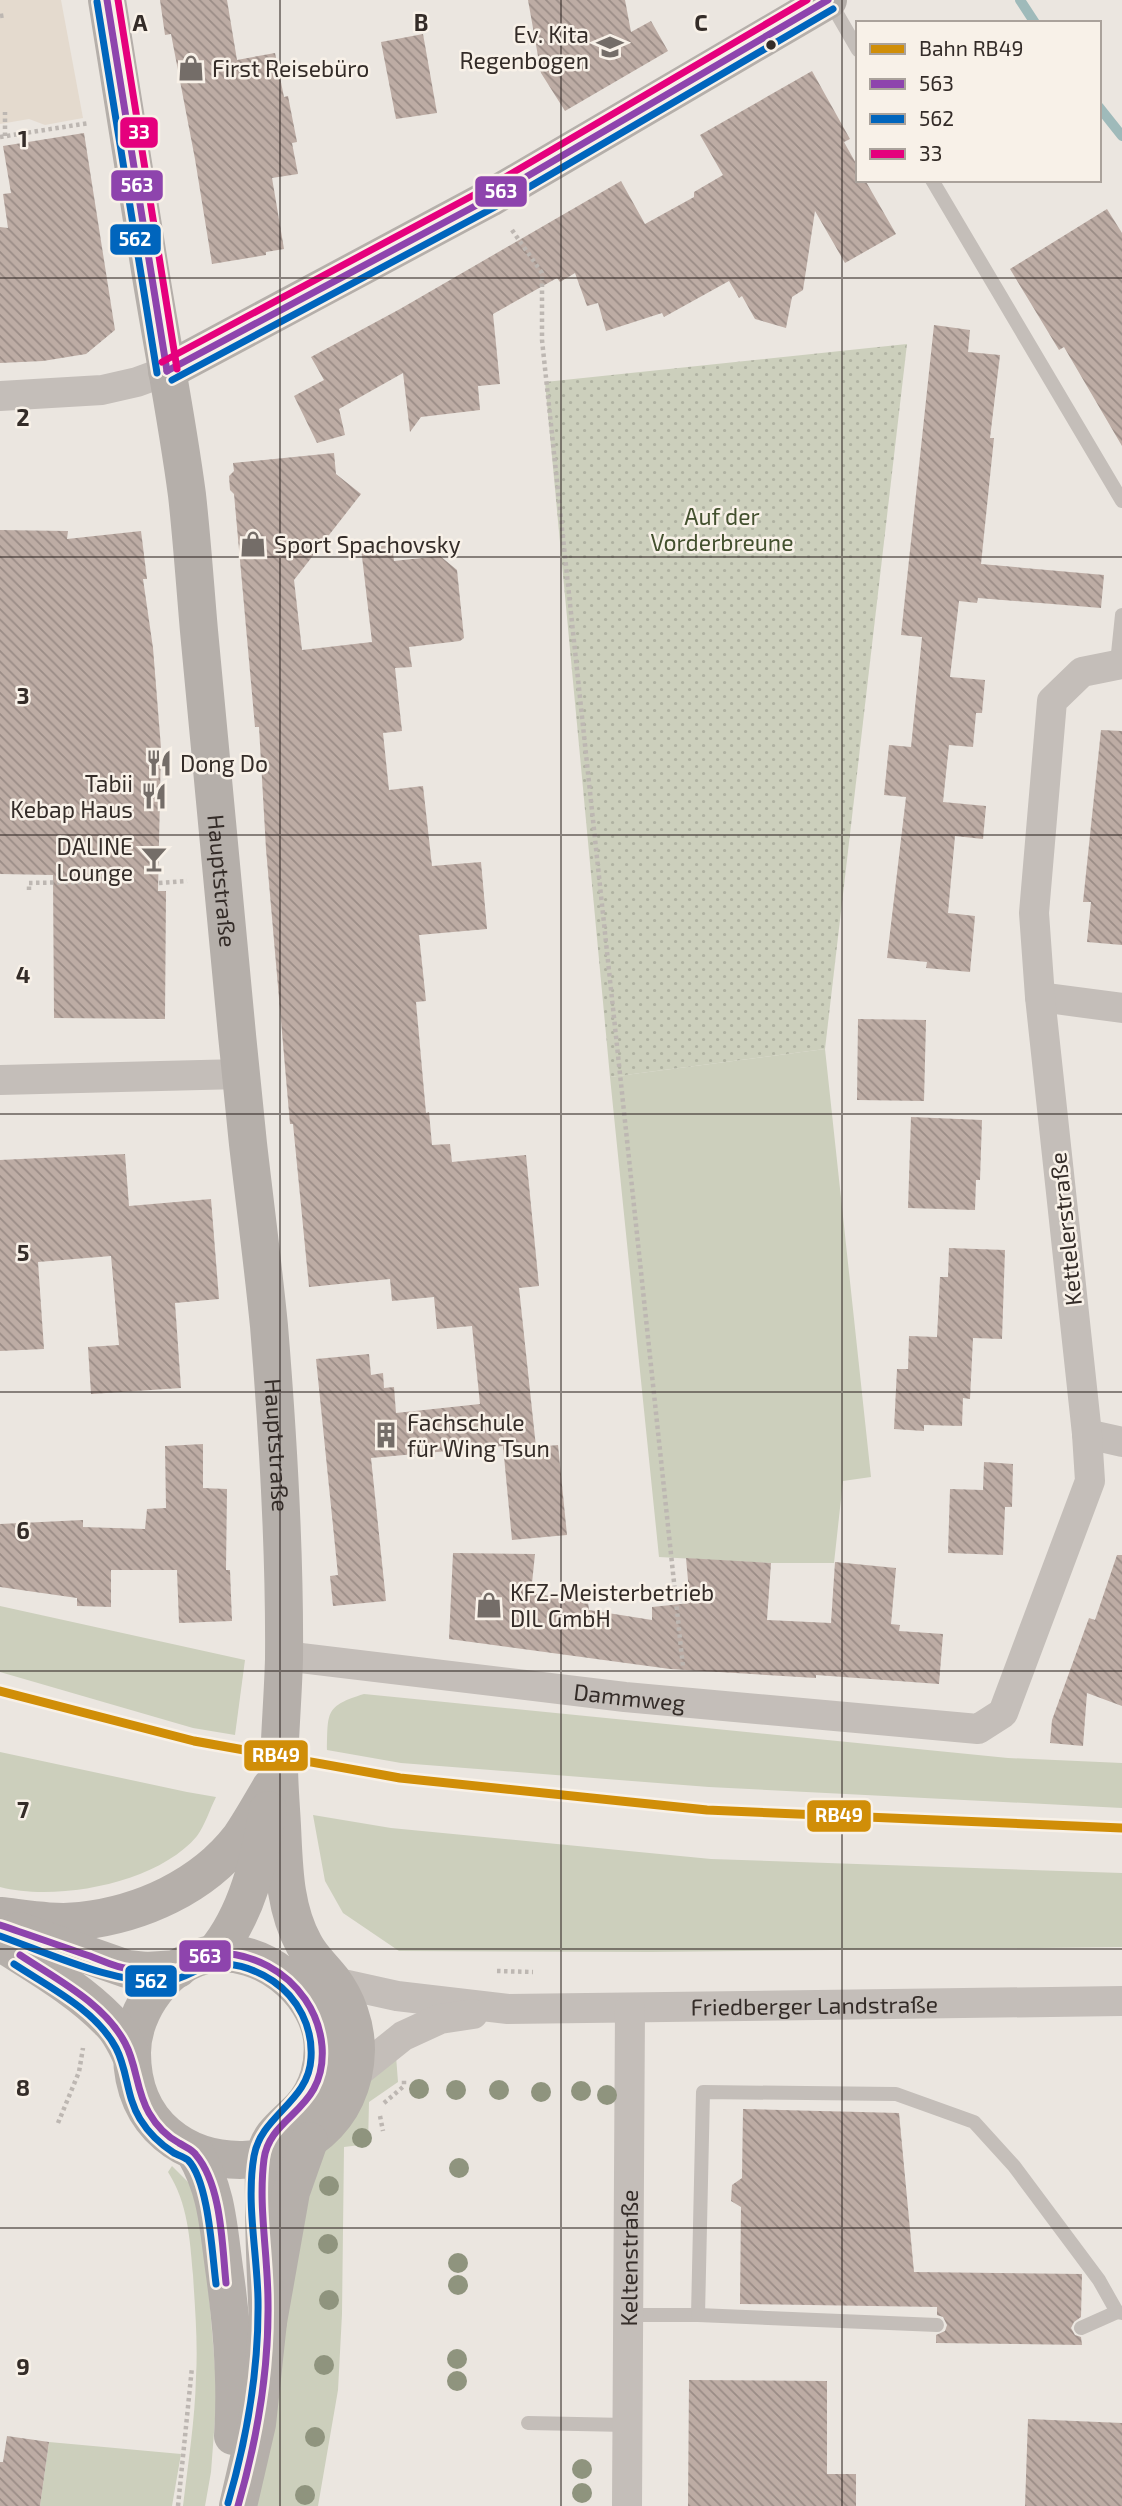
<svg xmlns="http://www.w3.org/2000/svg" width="1122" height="2506" font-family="'Exo 2',sans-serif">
  <defs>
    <pattern id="garden-dots" width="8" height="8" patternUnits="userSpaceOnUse" patternTransform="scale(1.75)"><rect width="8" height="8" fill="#cccfbc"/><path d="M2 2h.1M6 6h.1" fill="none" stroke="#b0b2a2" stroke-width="1.8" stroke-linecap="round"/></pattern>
    <pattern id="building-back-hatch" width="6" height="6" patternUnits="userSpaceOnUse" patternTransform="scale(1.75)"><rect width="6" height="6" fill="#bdaca4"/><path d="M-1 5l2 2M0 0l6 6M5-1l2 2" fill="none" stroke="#9a8c86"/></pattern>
  </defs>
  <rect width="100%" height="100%" fill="#ebe6e0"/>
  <g fill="#cccfbc">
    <path d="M825,1049l46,428 -28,4 -9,82h-63l-112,-6 -49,-480z"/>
    <path d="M0,1606l245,54 -10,75 -42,-7 -193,-56z"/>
    <path d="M364,1694l644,64 114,5v45l-413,-21 -308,-24 -74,-13c1,-38 -2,-44 37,-56z"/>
    <path d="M0,1752l187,40 29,5c-6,12 -11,28 -19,39 -39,47 -140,66 -197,51z"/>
    <path d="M313,1815l78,13 320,31 411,14v74l-471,5 -252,-1 -56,-38 -18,-32z"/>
    <path d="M396,2056l2,26 -29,20 -1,42 -24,3 -2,167 -4,76 -20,116h-61l42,-311 10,-30 64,-92z"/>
    <path d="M172,2166l18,18 10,27 7,59 10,122 -6,80 -6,34h-22c5,-43 12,-86 13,-129 2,-34 -1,-68 -3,-102 -3,-35 -5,-72 -25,-103z"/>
    <path d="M49,2442l132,12 -9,52h-132z"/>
  </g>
  <path fill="url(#garden-dots)" d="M907,344l-82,705 -215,28 -65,-695z"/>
  <path fill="#e4dace" d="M0,0h61l22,118 -38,7 -16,-6 -29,5z"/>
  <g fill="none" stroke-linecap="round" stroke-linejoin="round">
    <g stroke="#9fbaba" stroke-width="10">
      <path d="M1020,0l15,23"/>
      <path d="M1099,107l23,29"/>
    </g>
  </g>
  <g fill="url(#building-back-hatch)">
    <path d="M160,0h67l10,60 38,-7 9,44 4,-1 9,46 -5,1 6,31 -26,4 12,71 -18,3v3l-54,9 -17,-105 -24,-125 -6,1z"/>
    <path d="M528,0h97l6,32 20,-11 17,30 -103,60 -24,-38z"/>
    <path d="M423,34l14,79 -41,6 -15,-77z"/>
    <path d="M812,71l38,68 -6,3 14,25v13h7l31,54 -51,29 -30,-52 -12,79 -11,7 -6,31 -31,-9 -13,-23 -3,2 -10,-17 -65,36 -2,-4 -56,18 -8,-28 -11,3 -12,-33 -15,9 -3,-4 -64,36 7,70 -22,2 2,24 -59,7 -11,15 -7,-59 -64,36 6,26 -28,8 -23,-47 30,-16 -13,-23 89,-48 221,-128 24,43 49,-27v-5l29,-17 -23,-40z"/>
    <path d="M84,133l31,197 -29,24 -43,7 -43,2v-136l8,1 -5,-34 8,-1 -8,-47z"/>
    <path d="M1107,209l15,24v213l-58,-99 -5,3 -49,-81z"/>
    <path d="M934,325l36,5 -2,22 32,3 -10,83h4l-13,126 123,11 -3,33 -123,-10 -1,5 -18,-2 -9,76 35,3 -3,33h-6l-3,34 -24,-2 -6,57 43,4 -3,33 -28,-3 -7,77 27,3 -5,56 -44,-4 1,-6 -40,-4 19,-161 -22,-2 5,-50 22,2 11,-110 -21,-2z"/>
    <path d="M334,453l2,21 25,20 -67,86 8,70 70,-8 -11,-94 31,-3 2,16 46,-5 17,14 7,68 -4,3 -51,6 3,20 -17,1 7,63 -19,2 6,57 34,-4 9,80 49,-4 6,67 -68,6 7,66 -10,1 10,111 3,-1 3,33 18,-1 2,18 74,-7 13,131 -20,2 17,159 22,-2 9,90 -55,5 -9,-94 -132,12 15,143 -53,5 -3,-30 8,-1 -22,-216 53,-5 2,21 12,-2 1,15 10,-1 2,26 84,-9 -8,-78 -35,3 -3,-32 -42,4 -2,-22 -81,8 -16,-163h-3l-24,-275 -7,-122h-4l-21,-233 -4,-4 -1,-14 5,-5 -1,-8z"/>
    <path d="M0,530l68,1 -1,8 74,-8 6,48h-4l10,69 8,100 -3,143h8l-1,128 -111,-1 -1,-143 -53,-1z"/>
    <path d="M1101,730l21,1v214l-35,-3 4,-40h-8z"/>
    <path d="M858,1019l68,1 -2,81 -67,-1z"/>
    <path d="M911,1117l71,3 -2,60h-4l-1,30 -67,-2z"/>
    <path d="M125,1154l4,52 82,-7 8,100 -44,4 6,85 -90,6 -3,-47 31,-2 -8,-89 -73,6 6,87 -44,2v-191z"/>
    <path d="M949,1248l56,2 -3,89 -29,-1 -3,61 -7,-1 -1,28 -38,-1v6l-30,-2 3,-60h11l1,-33 28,1 3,-60h8z"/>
    <path d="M203,1444v44l24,1 -1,81h4l2,51 -53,2 -2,-53h-66v37l-34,-1v-8l-77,-11v-63l83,-4v7l62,2 2,-20 19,-1 -1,-62z"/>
    <path d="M984,1462l29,2 -1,43h-7l-2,48 -55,-2 2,-64 33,1z"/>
    <path d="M453,1553l82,1 -4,39 57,9 1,8 63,10v-13l38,-4 -4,-45 85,5 -4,57 64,3 4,-61 61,6 -5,56 9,1 -1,6 44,3 -4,50 -123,-9v3l-146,-9 -221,-30z"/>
    <path d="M1117,1555h5v151l-35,-13 -4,53 -33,-3 2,-23 37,-102 6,2z"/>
    <path d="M743,2109l156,4 15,159 168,2 -1,43 -7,5 -3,6 4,7 6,2 1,8 -146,-2v-8l9,-4 2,-6 -4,-8 -6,-2v-8l-197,-3 1,-97 -10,-6 1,-16 10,-7z"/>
    <path d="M689,2380l138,1v93h29v32h-168z"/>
    <path d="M1028,2419l94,4v83h-97z"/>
    <path d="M7,2436l42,6 -9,64h-40v-44h3z"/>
  </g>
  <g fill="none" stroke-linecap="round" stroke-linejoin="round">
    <g stroke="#bdb7b2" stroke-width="4.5" stroke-dasharray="3.5 3.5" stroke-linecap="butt">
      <path d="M0,16l6,-1"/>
      <path d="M5,136v-24"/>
      <path d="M0,137l89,-14"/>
      <path d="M512,230l30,43v67l141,1327"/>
      <path d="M159,883l28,-2"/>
      <path d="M29,890v-7l54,-1"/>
      <path d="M497,1971l36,1"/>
      <path d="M384,2103l20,-17v-7"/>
      <path d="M380,2116l3,15"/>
      <path d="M58,2123l21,-51 4,-24"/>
      <path d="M178,2506l14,-139"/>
    </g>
    <g stroke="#c4beb9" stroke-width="14">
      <path d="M829,0l29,50"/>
      <path d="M932,180l190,321"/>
      <path d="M1117,663l5,-48"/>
      <path d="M629,2315h69l5,-223 193,2 78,28 40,44 85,114 18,32 5,1"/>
      <path d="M698,2315l239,10"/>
      <path d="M1081,2328l36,-16"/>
      <path d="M528,2423l99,2"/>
    </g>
    <g stroke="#c4beb9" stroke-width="30">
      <path d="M0,396l102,-6 35,-8 30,-11"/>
      <path d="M1040,997l82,11"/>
      <path d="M0,1080l241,-6"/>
      <path d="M1087,1434l35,8"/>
      <path id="s1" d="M284,1656l341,41 353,32 25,-16 87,-232 -3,-47 -47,-437 -6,-84 18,-212 30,-29 40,-8"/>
      <path id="s2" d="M320,1979l77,17 111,13 614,-8"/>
      <path d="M353,2076l50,-40 37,-17 33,-5"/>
      <path id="s3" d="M627,2506l3,-497"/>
    </g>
    <g stroke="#b5afaa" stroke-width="38">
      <path id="s4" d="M107,0c14,90 28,180 43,270 12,75 27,149 37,225 5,45 8,90 12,136 9,95 18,191 27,287 7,75 14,151 22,226 7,61 15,121 21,182 9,110 16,222 15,333 -1,36 -4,71 -5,106 0,20 2,41 3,61 2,40 2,82 22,118 7,14 19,24 28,36 15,20 24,45 24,70 -3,143 -224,149 -224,3 0,-43 35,-92 80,-99 49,-7 103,35 110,84 3,25 -4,52 -21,70 -15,16 -32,25 -36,48 -2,14 -1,30 -1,45 0,41 2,81 4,121"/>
      <path d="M167,371l323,-173 338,-198"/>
      <path d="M0,1916c27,3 54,8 81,5 60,-7 121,-34 159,-83 11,-16 21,-34 31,-51"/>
      <path d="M19,1931l108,38 19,2 32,-2"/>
      <path d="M0,1942c37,24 78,47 109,79 11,10 17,24 23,37"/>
      <path d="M214,1954c34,-40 45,-94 54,-144"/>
      <path d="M195,2153c22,39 23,71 29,115 8,56 13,111 9,168"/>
      <path d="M238,2506l19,-82 11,-102 23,-130 18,-51"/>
    </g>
    <g stroke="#f8f1e8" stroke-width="12">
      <g id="bus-1">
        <path d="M107,0l60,371"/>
        <path d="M167,371l323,-173 338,-198"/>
        <path d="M0,1925c30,10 60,21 90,31 13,5 27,12 40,13 15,2 33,4 48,0 8,-3 16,-8 24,-12 21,-8 47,-1 66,9 30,16 51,46 54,80 5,65 -52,68 -58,113 -6,47 4,96 4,143 1,69 -11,138 -30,204"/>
        <path d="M20,1955c36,24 84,48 105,88 12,22 11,48 24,70 7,12 17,23 30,30 6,4 13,6 17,12 26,31 26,90 30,128"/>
      </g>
    </g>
    <g stroke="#f8f1e8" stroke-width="12">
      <g id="bus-2">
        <path d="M97,2l60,371"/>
        <path d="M172,380l323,-173 338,-198"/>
        <path d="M0,1936c48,17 118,50 168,45 15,-2 25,-10 39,-15 21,-7 48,3 66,15 25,17 40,46 38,77 -2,44 -50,57 -57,98 -8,46 3,96 4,143 1,68 -11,139 -30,204"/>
        <path d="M14,1964c35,23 82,46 102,84 12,23 10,48 24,71 8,13 20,25 34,34 4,2 10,4 14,7 21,22 24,94 28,124"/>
      </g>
    </g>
    <g stroke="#f8f1e8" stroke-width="12">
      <g id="bus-3">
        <path d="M118,0l59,369"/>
        <path d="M162,362l323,-173 322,-189"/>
      </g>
    </g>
    <use href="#bus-1" stroke="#8e44ad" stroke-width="7"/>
    <use href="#bus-2" stroke="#0065bd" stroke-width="7"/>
    <use href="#bus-3" stroke="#e5007d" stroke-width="7"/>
    <g stroke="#f8f1e8" stroke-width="14">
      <path id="rail-1" d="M0,1691l194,50 206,37 307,32 415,18"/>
    </g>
    <use href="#rail-1" stroke="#d08e08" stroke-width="9"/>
  </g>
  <g fill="#8f947e">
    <circle cx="419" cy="2089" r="10"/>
    <circle cx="456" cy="2090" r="10"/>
    <circle cx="499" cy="2090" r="10"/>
    <circle cx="581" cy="2091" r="10"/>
    <circle cx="541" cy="2092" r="10"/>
    <circle cx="607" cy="2095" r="10"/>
    <circle cx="362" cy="2138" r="10"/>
    <circle cx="459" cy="2168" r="10"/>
    <circle cx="329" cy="2186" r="10"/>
    <circle cx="328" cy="2244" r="10"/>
    <circle cx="458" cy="2263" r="10"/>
    <circle cx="458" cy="2285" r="10"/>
    <circle cx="329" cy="2300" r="10"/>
    <circle cx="457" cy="2359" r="10"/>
    <circle cx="324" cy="2365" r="10"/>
    <circle cx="457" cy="2381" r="10"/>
    <circle cx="315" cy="2437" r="10"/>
    <circle cx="582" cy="2469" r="10"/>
    <circle cx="582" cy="2493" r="10"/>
    <circle cx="305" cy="2495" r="10"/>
  </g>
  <path fill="none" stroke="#342c28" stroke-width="2" stroke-opacity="0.55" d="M280,0v2506M561,0v2506M842,0v2506M0,278h1122M0,557h1122M0,835h1122M0,1114h1122M0,1392h1122M0,1671h1122M0,1949h1122M0,2228h1122"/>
  <defs>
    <g id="school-bare" transform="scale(2.1)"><path d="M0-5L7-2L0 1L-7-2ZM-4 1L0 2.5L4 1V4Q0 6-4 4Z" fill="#746d68" stroke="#f8f1e8" stroke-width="2.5" paint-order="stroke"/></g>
    <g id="shop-bare" transform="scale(2.1)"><path d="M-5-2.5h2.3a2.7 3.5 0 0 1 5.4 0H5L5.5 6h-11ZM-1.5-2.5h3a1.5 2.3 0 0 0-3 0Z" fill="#746d68" stroke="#f8f1e8" stroke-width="2.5" paint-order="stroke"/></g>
    <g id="restaurant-bare" transform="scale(2.1)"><path d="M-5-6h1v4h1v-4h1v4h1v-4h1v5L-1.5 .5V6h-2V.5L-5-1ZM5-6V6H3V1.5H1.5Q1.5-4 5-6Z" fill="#746d68" stroke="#f8f1e8" stroke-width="2.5" paint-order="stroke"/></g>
    <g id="bar-bare" transform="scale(2.1)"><path d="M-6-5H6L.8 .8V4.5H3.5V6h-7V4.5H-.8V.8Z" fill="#746d68" stroke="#f8f1e8" stroke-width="2.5" paint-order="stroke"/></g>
    <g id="building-bare" transform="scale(2.1)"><path d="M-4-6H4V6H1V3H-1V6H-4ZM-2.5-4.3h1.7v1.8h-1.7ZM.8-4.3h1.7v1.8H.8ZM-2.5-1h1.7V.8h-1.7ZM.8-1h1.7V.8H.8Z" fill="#746d68" stroke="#f8f1e8" stroke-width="2.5" paint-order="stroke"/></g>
  </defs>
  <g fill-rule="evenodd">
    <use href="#school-bare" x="610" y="47"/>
    <use href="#shop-bare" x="191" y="68"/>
    <use href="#shop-bare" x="253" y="544"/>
    <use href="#restaurant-bare" x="159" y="763"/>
    <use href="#restaurant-bare" x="154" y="796"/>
    <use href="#bar-bare" x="154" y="859"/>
    <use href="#building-bare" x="386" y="1435"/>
    <use href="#shop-bare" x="489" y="1605"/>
  </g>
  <circle fill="#342c28" stroke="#f8f1e8" stroke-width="2.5" cx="771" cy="45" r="6"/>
  <g text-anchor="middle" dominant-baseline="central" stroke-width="5" stroke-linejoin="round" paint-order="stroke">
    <g font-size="23" fill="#342c28" stroke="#f8f1e8" text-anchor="start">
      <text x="589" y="34" text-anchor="end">Ev. Kita<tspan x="589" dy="26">Regenbogen</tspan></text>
      <text x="212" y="68">First Reisebüro</text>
      <text x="274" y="544">Sport Spachovsky</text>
      <text x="180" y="763">Dong Do</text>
      <text x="133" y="783" text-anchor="end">Tabii<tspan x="133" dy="26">Kebap Haus</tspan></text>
      <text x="133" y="846" text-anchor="end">DALINE<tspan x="133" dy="26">Lounge</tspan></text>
      <text x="407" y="1422">Fachschule<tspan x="407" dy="26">für Wing Tsun</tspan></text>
      <text x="510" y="1592">KFZ-Meisterbetrieb<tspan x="510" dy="26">DIL GmbH</tspan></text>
    </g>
    <g font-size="23" fill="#43502e" stroke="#f8f1e8">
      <text x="722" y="516">Auf der<tspan x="722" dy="26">Vorderbreune</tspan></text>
    </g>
    <g font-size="23" fill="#342c28" stroke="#f8f1e8">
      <text stroke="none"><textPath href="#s4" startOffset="889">Hauptstraße</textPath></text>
      <text transform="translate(1065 1229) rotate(-96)">Kettelerstraße</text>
      <text stroke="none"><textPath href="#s4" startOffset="1456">Hauptstraße</textPath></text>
      <text stroke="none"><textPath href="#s1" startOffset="348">Dammweg</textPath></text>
      <text stroke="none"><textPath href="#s2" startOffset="497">Friedberger Landstraße</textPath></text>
      <text stroke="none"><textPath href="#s3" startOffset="248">Keltenstraße</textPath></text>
    </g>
  </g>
  <g font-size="23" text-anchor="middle" font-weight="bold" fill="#342c28" stroke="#f8f1e8" stroke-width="5" stroke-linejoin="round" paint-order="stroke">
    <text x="140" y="31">A</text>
    <text x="421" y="31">B</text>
    <text x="701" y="31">C</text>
    <text x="23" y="147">1</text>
    <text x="23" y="426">2</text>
    <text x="23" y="704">3</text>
    <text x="23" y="983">4</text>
    <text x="23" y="1261">5</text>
    <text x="23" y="1539">6</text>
    <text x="23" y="1818">7</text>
    <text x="23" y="2096">8</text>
    <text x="23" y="2375">9</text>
  </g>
  <g stroke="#f8f1e8" stroke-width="2.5">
    <rect x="119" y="116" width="40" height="33" rx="7" fill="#e5007d"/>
    <rect x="110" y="169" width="54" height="33" rx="7" fill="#8e44ad"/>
    <rect x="474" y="175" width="54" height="33" rx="7" fill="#8e44ad"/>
    <rect x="109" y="223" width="53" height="33" rx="7" fill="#0065bd"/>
    <rect x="243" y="1739" width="66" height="33" rx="7" fill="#d08e08"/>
    <rect x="806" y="1799" width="66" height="34" rx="7" fill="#d08e08"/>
    <rect x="178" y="1939" width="54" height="34" rx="7" fill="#8e44ad"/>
    <rect x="124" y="1964" width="54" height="34" rx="7" fill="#0065bd"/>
  </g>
  <g font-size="19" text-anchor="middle" font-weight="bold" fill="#fff">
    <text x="139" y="139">33</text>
    <text x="137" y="192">563</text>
    <text x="501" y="198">563</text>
    <text x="135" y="246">562</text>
    <text x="276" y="1762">RB49</text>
    <text x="839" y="1822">RB49</text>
    <text x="205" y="1963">563</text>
    <text x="151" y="1988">562</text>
  </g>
  <rect x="856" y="21" width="245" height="161" fill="#f8f1e8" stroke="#aaa29b" stroke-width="2"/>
  <rect x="870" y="44" width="35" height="10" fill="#d08e08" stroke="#aaa29b" stroke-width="2"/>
  <text x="919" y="56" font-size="21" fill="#342c28">Bahn RB49</text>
  <rect x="870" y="79" width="35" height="10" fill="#8e44ad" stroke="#aaa29b" stroke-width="2"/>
  <text x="919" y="91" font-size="21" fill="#342c28">563</text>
  <rect x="870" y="114" width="35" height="10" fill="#0065bd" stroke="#aaa29b" stroke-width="2"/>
  <text x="919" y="126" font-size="21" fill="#342c28">562</text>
  <rect x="870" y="149" width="35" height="10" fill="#e5007d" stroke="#aaa29b" stroke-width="2"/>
  <text x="919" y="161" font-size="21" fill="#342c28">33</text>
</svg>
